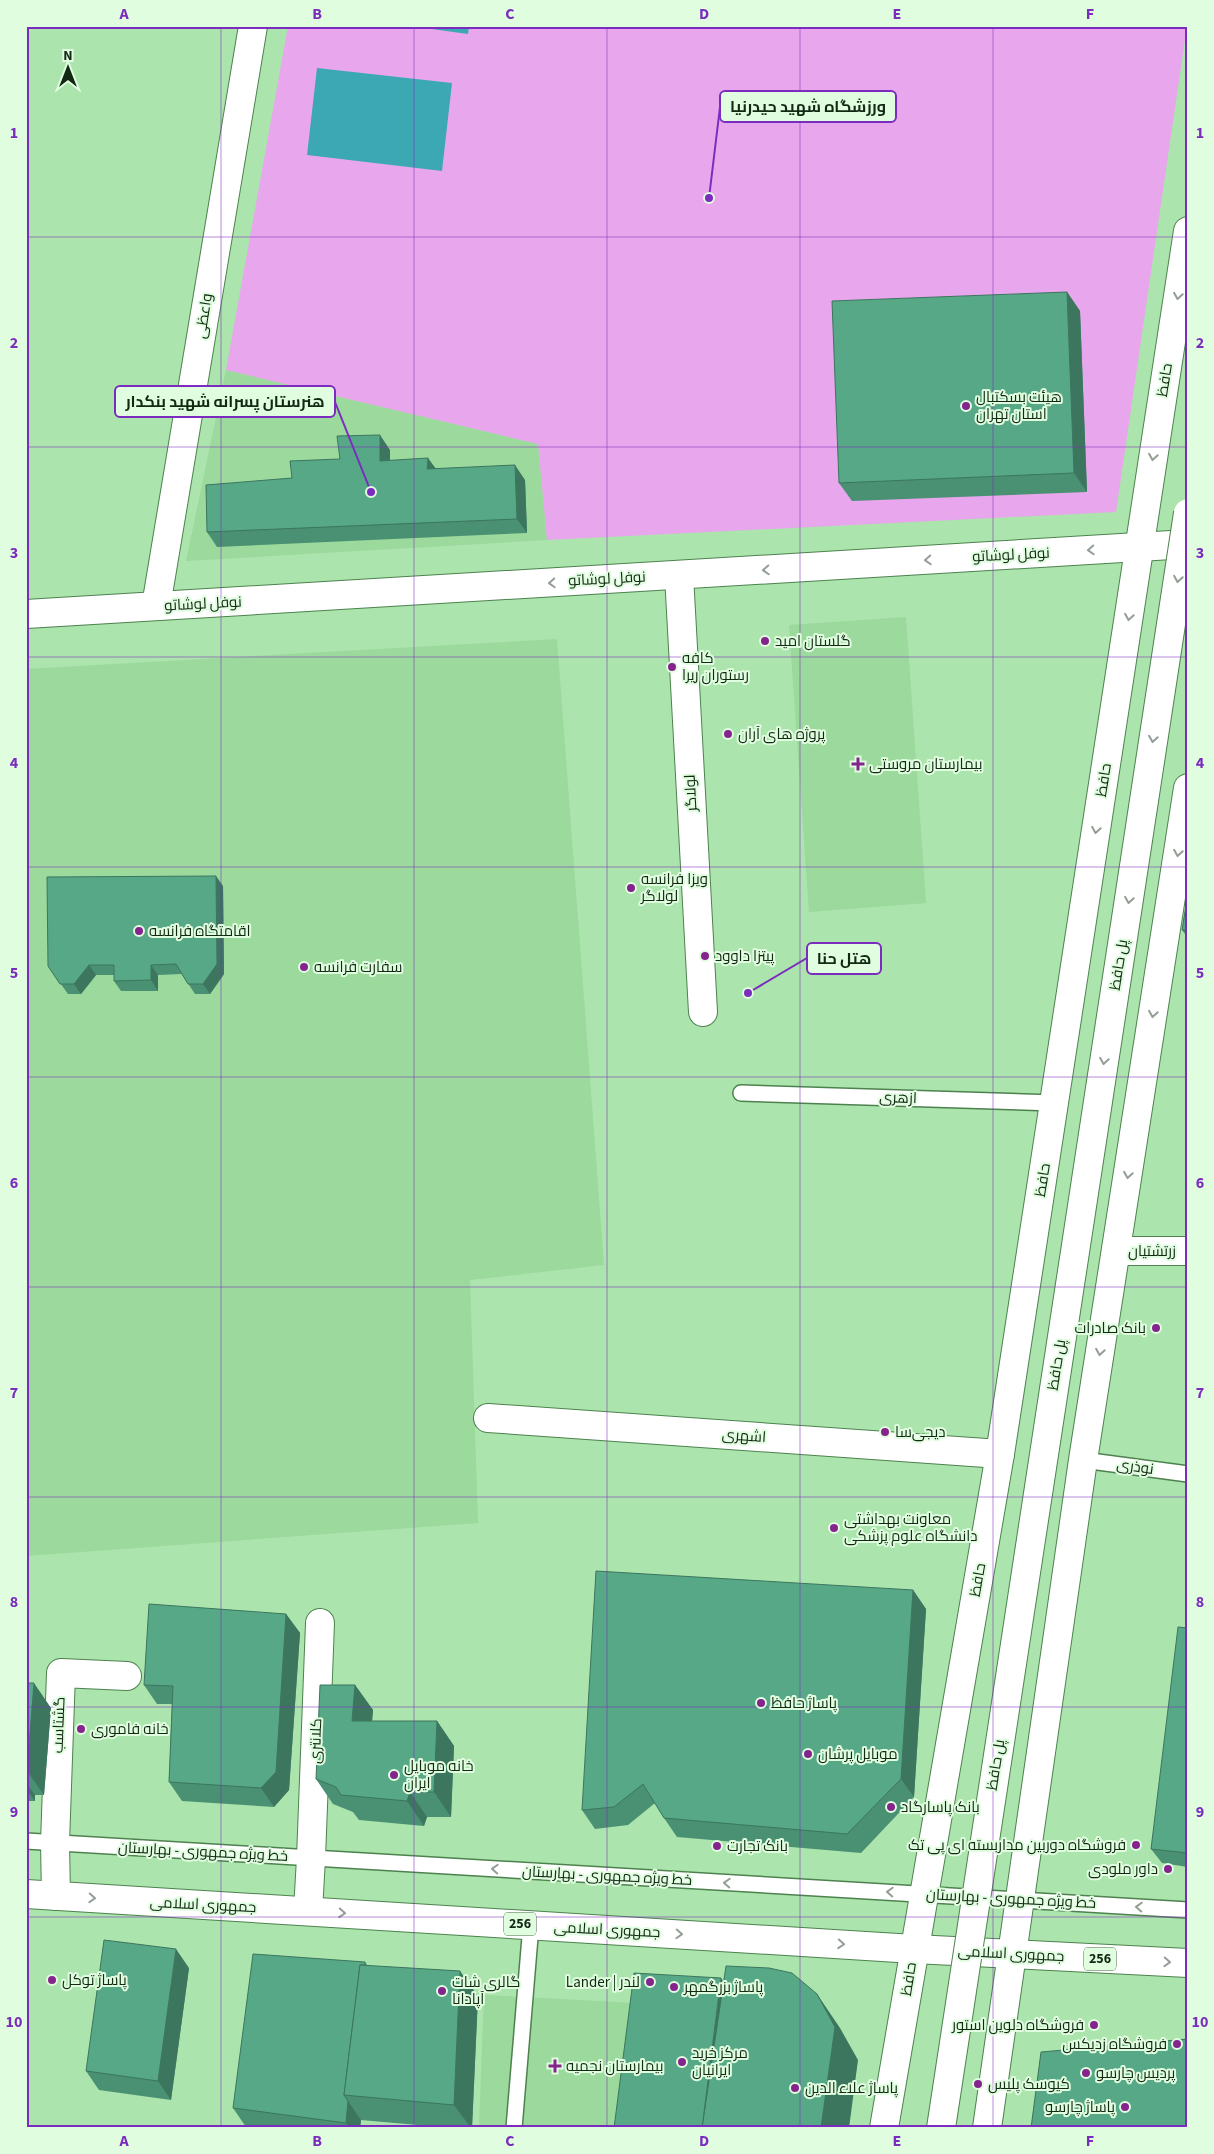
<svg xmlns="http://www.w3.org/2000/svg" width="1214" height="2154" font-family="'Source Sans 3',Cairo,sans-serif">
  <rect width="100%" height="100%" fill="#abe4ac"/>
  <g fill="#9bd99c">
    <path d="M226,370l312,74 9,96 -361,21z"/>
    <path d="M906,617l20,286 -117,9 -20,-287z"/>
    <path d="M557,639l47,626 -134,15 8,243 -452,33v-887z"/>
    <path d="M484,1995l152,8 -15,125h-142z"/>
  </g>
  <path fill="#e8a7ec" d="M288,26h899l-71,486 -569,28 -9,-96 -312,-74z"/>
  <g fill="#3ca8b3">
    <path d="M410,26h59l-1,8z"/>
    <path d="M317,68l135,15 -10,88 -135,-16z"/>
  </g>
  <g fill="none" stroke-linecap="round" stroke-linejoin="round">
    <g stroke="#4d824f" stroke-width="18">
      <g id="lane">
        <path d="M741,1093l314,10"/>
        <path d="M1083,1460l105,14"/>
        <path d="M26,1841l1162,69"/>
        <path d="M514,2128l17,-203"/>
      </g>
    </g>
    <g stroke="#4d824f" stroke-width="30">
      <g id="street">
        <path d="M679,575l24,437"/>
        <path d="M156,606l97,-580"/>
        <path d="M1116,1251h72"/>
        <path d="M488,1418l512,36"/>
        <path d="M55,1843l6,-170 66,3"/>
        <path d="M311,1858l9,-235"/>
      </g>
    </g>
    <g stroke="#4d824f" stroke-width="30">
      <g id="secondary">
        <path d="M26,614l1162,-70"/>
        <path d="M884,2128l116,-674 188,-1223"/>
        <path d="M987,2128l96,-668 105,-672"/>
      </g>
    </g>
    <g stroke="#4d824f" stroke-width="30">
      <g id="primary">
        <path d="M55,1843l1,53"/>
        <path d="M26,1894l888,55 274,14"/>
        <path d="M308,1911l3,-53"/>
      </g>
    </g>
    <use href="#lane" stroke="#fff" stroke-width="15"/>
    <use href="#street" stroke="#fff" stroke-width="28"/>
    <use href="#secondary" stroke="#fff" stroke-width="28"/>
    <use href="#primary" stroke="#fff" stroke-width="28"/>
    <g stroke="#4d824f" stroke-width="30" stroke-linecap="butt">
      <path id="primary-bridge" d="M941,2128l247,-1615"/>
    </g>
    <use href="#primary-bridge" stroke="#fff" stroke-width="28"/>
  </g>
  <g fill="#4a9073">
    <path d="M1067,292l13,19 7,181 -235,9 -13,-18z"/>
    <path d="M390,450v10l46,9 89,11 2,53 -310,14 -10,-15 85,-54z"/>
    <path d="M223,886l1,88 -14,20h-15l-13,-20 -24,1v16h-37l-7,-10v-6h-18l-15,19h-13l-20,-28z"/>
    <path d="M1188,893v45l-6,-8z"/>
    <path d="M913,1590l13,19 -12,188 -53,56 -184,-16 -13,-19 -9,-15 -27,22 -33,4 -13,-19z"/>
    <path d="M286,1614l14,19 -11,157 -15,17 -92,-6 -13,-19 3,-78h-15l-13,-19z"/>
    <path d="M1188,1628v239l-26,-4 -11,-14z"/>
    <path d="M26,1683l25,25 -7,87h-9v6h-9z"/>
    <path d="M355,1685l18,25 -1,11h65l17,25 -3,71h-24l-3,9 -65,-6 -6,-8 -20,-8 -17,-25z"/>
    <path d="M365,1962l2,3 111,31 -6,132h-20l-91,-8 -1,8h-107l-7,-1 -13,-19z"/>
    <path d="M189,1968l-18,132 -72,-10 -13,-19z"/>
  </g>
  <g fill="#3c765e">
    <path d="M1067,292l13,19 7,181 -13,-19z"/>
    <path d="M380,435l10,15v25l-10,-14z"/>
    <path d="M428,458l11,15 -12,-4z"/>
    <path d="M515,465l10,15 2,53 -10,-14z"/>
    <path d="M216,876l7,10 1,88 -14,20 -7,-10z"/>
    <path d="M89,965l7,10 -15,19 -7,-10z"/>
    <path d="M151,965l7,10v16l-7,-11z"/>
    <path d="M913,1590l13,19 -12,188 -13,-18z"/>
    <path d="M286,1614l14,19 -11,157 -15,17 -13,-19z"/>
    <path d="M34,1683l17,25 -7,87 -17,-24z"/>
    <path d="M355,1685l18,25 -3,36 -18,-25z"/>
    <path d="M437,1721l17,25 -3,71 -17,-25z"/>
    <path d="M26,1783l9,12v6l-9,-12z"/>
    <path d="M410,1792l17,25 -3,9 -17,-25z"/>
    <path d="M176,1949l13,19 -18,132 -13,-19z"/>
    <path d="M460,1971l18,25 -6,132h-1l-17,-23z"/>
    <path d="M721,1978l13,18 -32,132z"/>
    <path d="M817,1994l23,34 18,32 -9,68h-28z"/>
    <path d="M348,2101l13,19 -1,8h-11l-3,-5z"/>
  </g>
  <g fill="#56a886" stroke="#3c765e">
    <path d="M1067,292l7,181 -235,10 -7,-182z"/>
    <path d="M380,435v26l48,-3 -1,11 88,-4 2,54 -310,13 -1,-47 86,-7 -2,-17 50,-2 -3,-23z"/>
    <path d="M216,876l1,88 -14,20h-15l-12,-20 -25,1v15l-37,1v-16h-25l-15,19h-14l-12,-18 -1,-89z"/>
    <path d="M1188,893v37h-6z"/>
    <path d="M596,1571l317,19 -12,189 -54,55 -183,-16 -21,-34 -29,23 -32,3z"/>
    <path d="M149,1604l137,10 -10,158 -15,16 -92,-6 4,-96 -29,-1z"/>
    <path d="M1178,1627l10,1v225l-37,-4z"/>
    <path d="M26,1683h8l-7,88 -1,-1z"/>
    <path d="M320,1685h35l-3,36h85l-3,71h-24l-3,9 -66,-6 -5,-8 -20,-8z"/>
    <path d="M104,1940l72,9 -18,132 -72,-10z"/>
    <path d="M253,1954l112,8v3h-5l-16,130 4,6 -2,22 -113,-15z"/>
    <path d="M360,1965l100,6 -6,134 -110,-10z"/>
    <path d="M726,1966l43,2 23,5 25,21 18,33 -14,101h-119z"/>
    <path d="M634,1973l87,5 -19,150h-88z"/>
    <path d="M1188,2039v89h-157l10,-76z"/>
  </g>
  <defs><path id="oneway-chevron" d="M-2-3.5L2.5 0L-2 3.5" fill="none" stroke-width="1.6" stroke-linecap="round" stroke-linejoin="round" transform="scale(1.25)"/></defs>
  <g stroke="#949e95">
    <use href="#oneway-chevron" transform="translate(1178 296) rotate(99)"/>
    <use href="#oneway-chevron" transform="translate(1153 457) rotate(99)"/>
    <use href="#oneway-chevron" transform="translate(1091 550) rotate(177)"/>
    <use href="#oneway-chevron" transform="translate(928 560) rotate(177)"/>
    <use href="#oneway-chevron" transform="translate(766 570) rotate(177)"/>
    <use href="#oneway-chevron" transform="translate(1178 579) rotate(99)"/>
    <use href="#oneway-chevron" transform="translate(552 583) rotate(177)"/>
    <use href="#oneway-chevron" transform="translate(1129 617) rotate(99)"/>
    <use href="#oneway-chevron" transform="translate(1153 739) rotate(99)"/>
    <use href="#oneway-chevron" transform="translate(1096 830) rotate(99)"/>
    <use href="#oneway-chevron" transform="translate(1178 853) rotate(99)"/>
    <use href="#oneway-chevron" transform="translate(1129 900) rotate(99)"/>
    <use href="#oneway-chevron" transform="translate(1153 1014) rotate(99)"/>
    <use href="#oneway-chevron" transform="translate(1104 1061) rotate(99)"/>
    <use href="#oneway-chevron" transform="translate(1128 1175) rotate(99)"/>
    <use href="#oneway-chevron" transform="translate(1100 1352) rotate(99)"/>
    <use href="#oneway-chevron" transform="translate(495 1869) rotate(-177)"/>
    <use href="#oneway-chevron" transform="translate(727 1883) rotate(-177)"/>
    <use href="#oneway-chevron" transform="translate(890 1892) rotate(-177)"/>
    <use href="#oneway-chevron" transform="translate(92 1898) rotate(3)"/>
    <use href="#oneway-chevron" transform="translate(1139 1907) rotate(-177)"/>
    <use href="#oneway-chevron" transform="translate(342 1913) rotate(4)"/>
    <use href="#oneway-chevron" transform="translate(679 1934) rotate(3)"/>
    <use href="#oneway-chevron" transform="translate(841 1944) rotate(4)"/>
    <use href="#oneway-chevron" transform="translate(1167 1962) rotate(3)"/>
  </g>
  <path fill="none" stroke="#7b2cbf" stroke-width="1" stroke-opacity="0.55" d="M221,26v2102M414,26v2102M607,26v2102M800,26v2102M993,26v2102M26,237h1162M26,447h1162M26,657h1162M26,867h1162M26,1077h1162M26,1287h1162M26,1497h1162M26,1707h1162M26,1917h1162"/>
  <g fill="#86248e" stroke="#e0fde0" stroke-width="2">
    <circle cx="966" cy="406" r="5"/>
    <circle cx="765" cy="641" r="5"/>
    <circle cx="672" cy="667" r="5"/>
    <circle cx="728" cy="734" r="5"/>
    <path d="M855.5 756.5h5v5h5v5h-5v5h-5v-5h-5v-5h5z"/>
    <circle cx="631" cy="888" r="5"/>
    <circle cx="139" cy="931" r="5"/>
    <circle cx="705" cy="956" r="5"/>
    <circle cx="304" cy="967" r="5"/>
    <circle cx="1156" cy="1328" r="5"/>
    <circle cx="885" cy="1432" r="5"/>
    <circle cx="834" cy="1528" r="5"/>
    <circle cx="761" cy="1703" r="5"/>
    <circle cx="81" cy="1729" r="5"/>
    <circle cx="808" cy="1754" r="5"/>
    <circle cx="394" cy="1775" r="5"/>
    <circle cx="891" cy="1807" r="5"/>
    <circle cx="1136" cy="1845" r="5"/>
    <circle cx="717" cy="1846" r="5"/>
    <circle cx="1168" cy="1869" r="5"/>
    <circle cx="52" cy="1980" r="5"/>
    <circle cx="650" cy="1982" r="5"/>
    <circle cx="674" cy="1987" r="5"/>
    <circle cx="442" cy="1991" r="5"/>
    <circle cx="1094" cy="2025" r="5"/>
    <circle cx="1177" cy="2044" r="5"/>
    <circle cx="682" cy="2062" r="5"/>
    <path d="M552.5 2058.5h5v5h5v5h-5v5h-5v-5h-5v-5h5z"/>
    <circle cx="1086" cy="2073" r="5"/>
    <circle cx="978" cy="2084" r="5"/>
    <circle cx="795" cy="2088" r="5"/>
    <circle cx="1125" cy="2107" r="5"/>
  </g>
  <g text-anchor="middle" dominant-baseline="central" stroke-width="4" stroke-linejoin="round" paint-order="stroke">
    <g fill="#e0fde0" stroke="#506850" stroke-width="1">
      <rect x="504" y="1912.5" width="32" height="23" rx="4"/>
      <rect x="1084" y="1947.5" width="32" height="23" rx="4"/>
    </g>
    <g font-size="14" font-weight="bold" fill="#122813">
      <text x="520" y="1924">256</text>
      <text x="1100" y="1959">256</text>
    </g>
    <g font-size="15" fill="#122813" stroke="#e0fde0">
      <text transform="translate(204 316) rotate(-81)">واعظی</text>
      <text transform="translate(1165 380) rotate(-81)">حافظ</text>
      <text transform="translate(1011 555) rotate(-3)">نوفل لوشاتو</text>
      <text transform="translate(607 579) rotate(-3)">نوفل لوشاتو</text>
      <text transform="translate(203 604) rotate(-3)">نوفل لوشاتو</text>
      <text transform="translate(1104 780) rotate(-81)">حافظ</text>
      <text transform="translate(691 793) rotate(-93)">لولاگر</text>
      <text transform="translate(1119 965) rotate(-81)">پل حافظ</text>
      <text transform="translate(898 1098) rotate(2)">ازهری</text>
      <text transform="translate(1043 1180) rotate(-81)">حافظ</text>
      <text x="1152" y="1251">زرتشتیان</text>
      <text transform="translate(1057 1365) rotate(-81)">پل حافظ</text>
      <text transform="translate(744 1436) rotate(4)">اشهری</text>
      <text transform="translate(1135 1467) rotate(8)">نوذری</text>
      <text transform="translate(978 1580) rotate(-80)">حافظ</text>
      <text transform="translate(59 1725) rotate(-88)">گشتاسب</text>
      <text transform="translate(316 1741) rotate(-88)">کلانتری</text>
      <text transform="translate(996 1765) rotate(-81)">پل حافظ</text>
      <text transform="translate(203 1852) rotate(3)">خط ویژه جمهوری - بهارستان</text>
      <text transform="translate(607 1876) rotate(3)">خط ویژه جمهوری - بهارستان</text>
      <text transform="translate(1011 1899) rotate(3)">خط ویژه جمهوری - بهارستان</text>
      <text transform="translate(203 1905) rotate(3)">جمهوری اسلامی</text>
      <text transform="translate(607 1930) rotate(3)">جمهوری اسلامی</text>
      <text transform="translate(1011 1954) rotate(3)">جمهوری اسلامی</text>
      <text transform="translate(909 1979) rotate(-81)">حافظ</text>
    </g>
    <g font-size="15" fill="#122813" stroke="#e0fde0" text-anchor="start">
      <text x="976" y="397">هیئت بسکتبال<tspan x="976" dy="17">استان تهران</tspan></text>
      <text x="775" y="641">گلستان امید</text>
      <text x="682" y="658">کافه<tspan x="682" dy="17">رستوران ریرا</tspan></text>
      <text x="738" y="734">پروژه های آران</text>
      <text x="869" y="764">بیمارستان مروستی</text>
      <text x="641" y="879">ویزا فرانسه<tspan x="641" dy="17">لولاگر</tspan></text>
      <text x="149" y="931">اقامتگاه فرانسه</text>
      <text x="715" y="956">پیتزا داوود</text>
      <text x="314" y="967">سفارت فرانسه</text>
      <text x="1146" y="1328" text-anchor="end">بانک صادرات</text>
      <text x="895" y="1432">دیجی‌سا</text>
      <text x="844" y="1519">معاونت بهداشتی<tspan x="844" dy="17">دانشگاه علوم پزشکی</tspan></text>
      <text x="771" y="1703">پاساژ حافظ</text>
      <text x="91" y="1729">خانه فاموری</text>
      <text x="818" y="1754">موبایل پرشان</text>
      <text x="404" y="1766">خانه موبایل<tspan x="404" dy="17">ایران</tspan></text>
      <text x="901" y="1807">بانک پاسارگاد</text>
      <text x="1126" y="1845" text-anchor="end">فروشگاه دوربین مداربسته ای پی تک</text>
      <text x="727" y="1846">بانک تجارت</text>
      <text x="1158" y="1869" text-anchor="end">داور ملودی</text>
      <text x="62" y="1980">پاساژ توکل</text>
      <text x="452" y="1982">گالری شات<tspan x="452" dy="17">آپادانا</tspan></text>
      <text x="640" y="1982" text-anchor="end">Lander | لندر</text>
      <text x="684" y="1987">پاساژ بزرگمهر</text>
      <text x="1084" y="2025" text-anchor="end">فروشگاه دلوین استور</text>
      <text x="1167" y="2044" text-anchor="end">فروشگاه زدیکس</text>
      <text x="692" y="2053">مرکز خرید<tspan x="692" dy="17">ایرانیان</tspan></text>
      <text x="566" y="2066">بیمارستان نجمیه</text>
      <text x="1096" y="2073">پردیس چارسو</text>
      <text x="988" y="2084">کیوسک پلیس</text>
      <text x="805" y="2088">پاساژ علاء الدین</text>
      <text x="1115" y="2107" text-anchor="end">پاساژ چارسو</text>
    </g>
  </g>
  <path fill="none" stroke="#7b2cbf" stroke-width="2" d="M709 198L720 107M371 492L335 402M748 993L807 958"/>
  <g fill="#7b2cbf" stroke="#e0fde0" stroke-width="2">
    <circle cx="709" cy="198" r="5"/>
    <circle cx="371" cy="492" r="5"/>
    <circle cx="748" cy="993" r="5"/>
  </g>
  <g fill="#e0fde0" stroke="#7b2cbf" stroke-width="2">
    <rect x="720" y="91" width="176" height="31" rx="5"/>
    <rect x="115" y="386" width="220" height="31" rx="5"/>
    <rect x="807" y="943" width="74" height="31" rx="5"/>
  </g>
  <g font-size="16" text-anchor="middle" font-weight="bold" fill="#122813">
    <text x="808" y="112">ورزشگاه شهید حیدرنیا</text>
    <text x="225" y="407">هنرستان پسرانه شهید بنکدار</text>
    <text x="844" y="964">هتل حنا</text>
  </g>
  <rect width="1214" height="2154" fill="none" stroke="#e0fde0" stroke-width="55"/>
  <g transform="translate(68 68)" stroke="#e0fde0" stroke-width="4" paint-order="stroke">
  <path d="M0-4L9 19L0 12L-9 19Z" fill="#122813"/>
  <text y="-8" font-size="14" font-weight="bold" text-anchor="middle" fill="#122813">N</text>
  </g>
  <rect x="28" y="28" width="1158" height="2098" fill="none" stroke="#7b2cbf" stroke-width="2"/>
  <g font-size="16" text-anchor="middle" font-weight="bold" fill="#7b2cbf">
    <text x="124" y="19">A</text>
    <text x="317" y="19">B</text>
    <text x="510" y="19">C</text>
    <text x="704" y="19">D</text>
    <text x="897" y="19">E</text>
    <text x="1090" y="19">F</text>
    <text x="14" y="138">1</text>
    <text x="1200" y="138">1</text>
    <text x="14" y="348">2</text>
    <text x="1200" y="348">2</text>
    <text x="14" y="558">3</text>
    <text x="1200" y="558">3</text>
    <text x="14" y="768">4</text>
    <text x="1200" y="768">4</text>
    <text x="14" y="978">5</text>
    <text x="1200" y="978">5</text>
    <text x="14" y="1188">6</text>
    <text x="1200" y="1188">6</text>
    <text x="14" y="1398">7</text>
    <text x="1200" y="1398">7</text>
    <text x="14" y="1607">8</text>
    <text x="1200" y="1607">8</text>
    <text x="14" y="1817">9</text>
    <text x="1200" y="1817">9</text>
    <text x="14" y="2027">10</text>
    <text x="1200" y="2027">10</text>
    <text x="124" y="2146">A</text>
    <text x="317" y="2146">B</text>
    <text x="510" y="2146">C</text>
    <text x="704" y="2146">D</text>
    <text x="897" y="2146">E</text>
    <text x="1090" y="2146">F</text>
  </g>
</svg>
